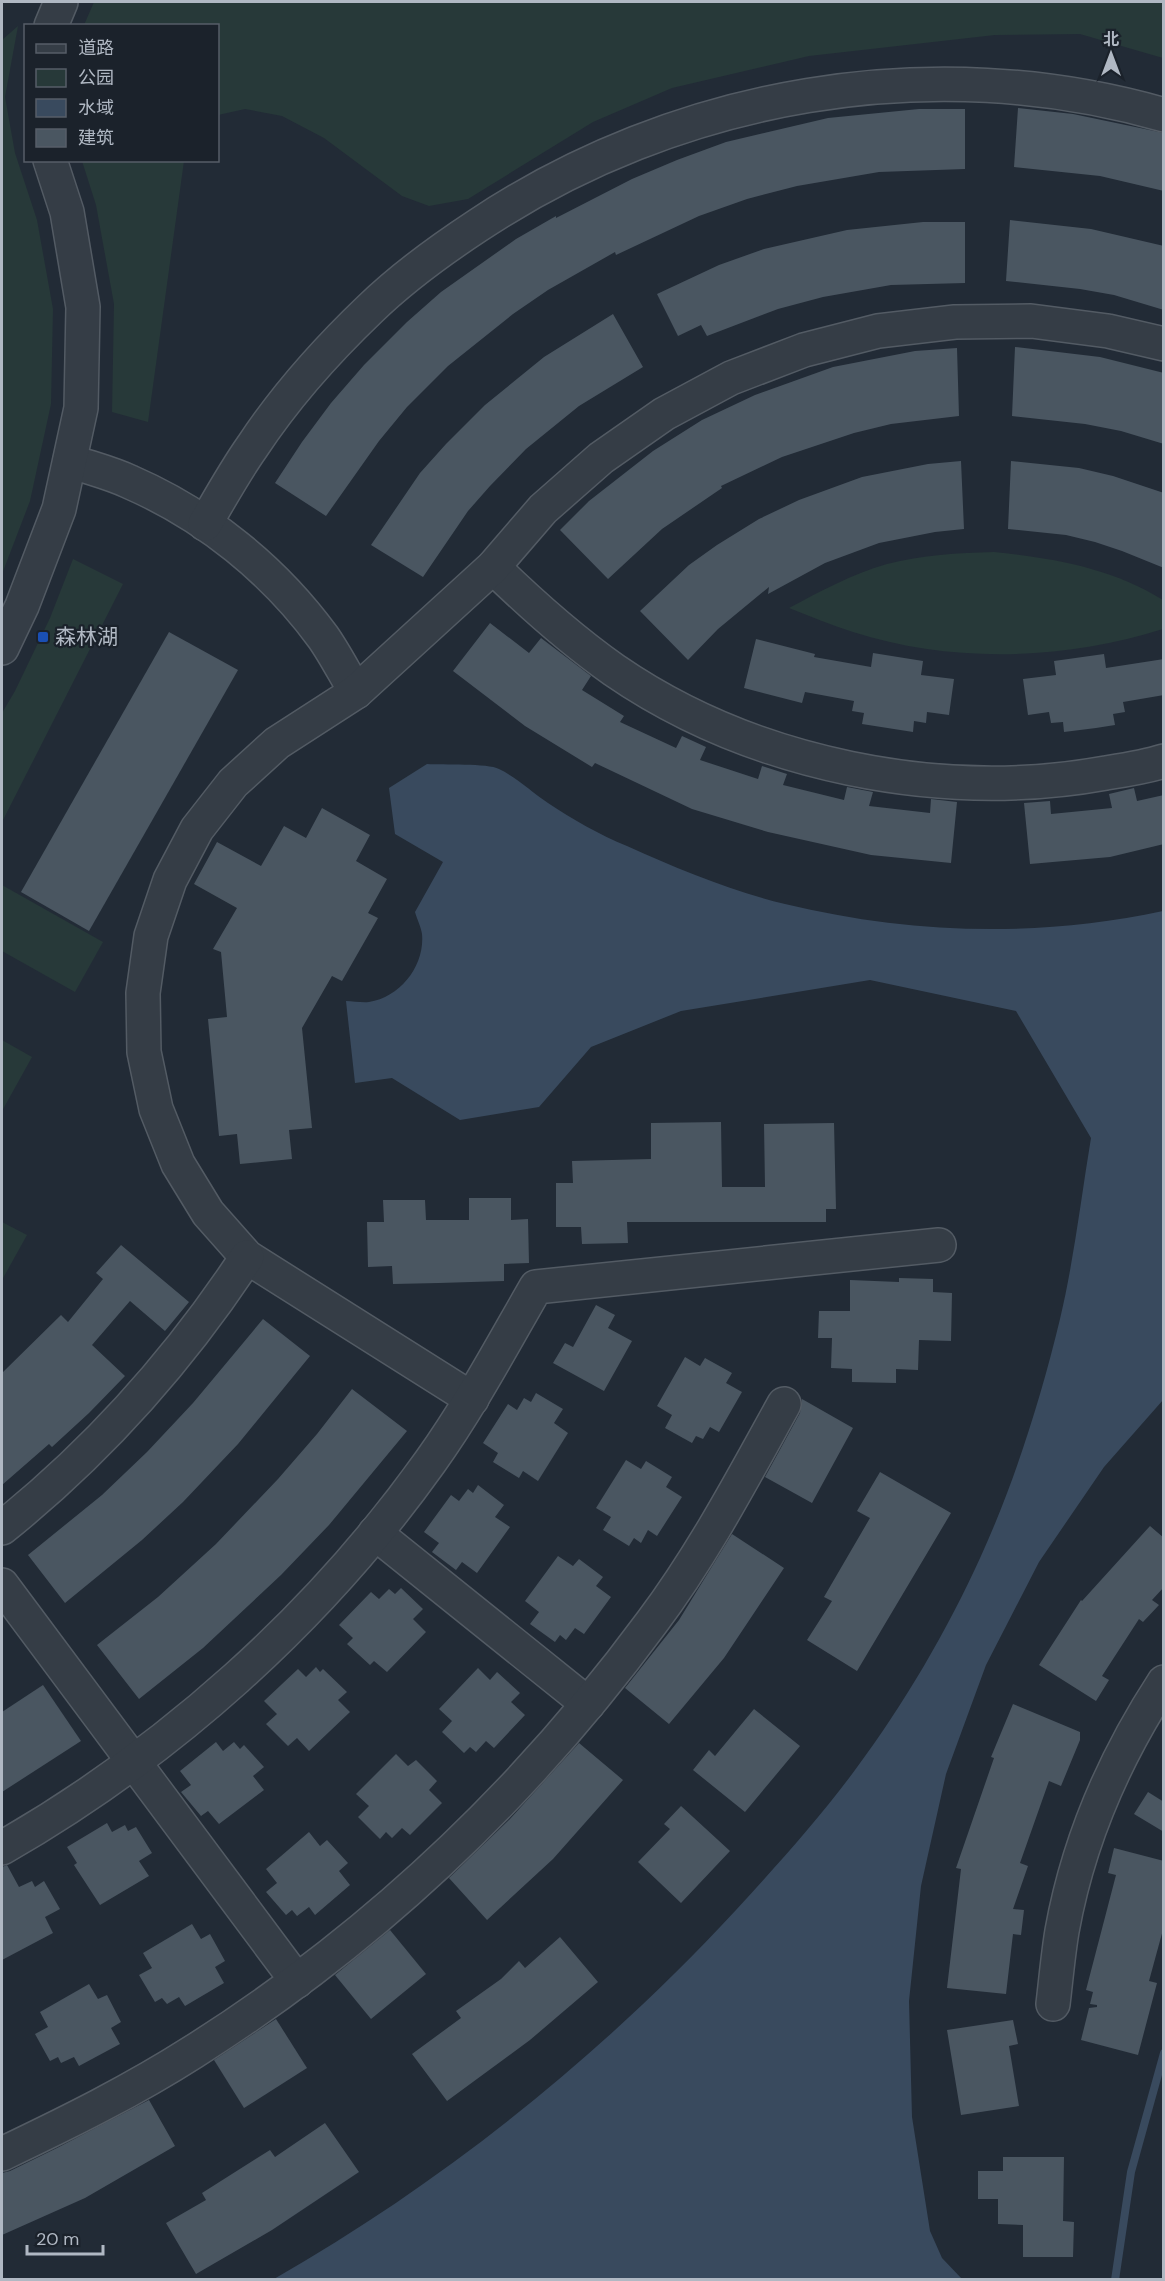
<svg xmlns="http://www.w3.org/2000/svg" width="1165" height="2281" font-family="'DM Sans','Noto Sans SC',sans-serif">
  <rect width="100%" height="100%" fill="#222b36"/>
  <g fill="#273939">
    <path d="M94,2h1069v56l-83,-24 -85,1 -186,21 -137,32 -79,34 -125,77 -39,7 -27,-10 -78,-58 -42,-22 -37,-7 -27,6v-89l-134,-1z"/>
    <path d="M18,26l-13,71 10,56 22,67 16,89 -2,95 -21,97 -28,73v-534z"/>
    <path d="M82,161h102l-36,261 -36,-10 2,-108 -18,-99z"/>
    <path d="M994,552c59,6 118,16 169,48v29c-99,31 -210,35 -310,3 -22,-7 -43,-16 -64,-24 32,-17 63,-34 98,-44 35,-9 71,-11 107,-12z"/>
    <path d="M73,559l50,25 -121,238v-109l13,-22 35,-73z"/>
    <path d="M2,885l101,57 -28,50 -73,-41z"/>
    <path d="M2,1040l30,17 -30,54z"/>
    <path d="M2,1222l25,13 -25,45z"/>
  </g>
  <path fill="#394a5e" d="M427,764c15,1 61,-1 72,5 17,8 33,23 49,34 24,16 52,32 79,43 51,23 104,45 158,58 124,30 253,34 378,7v489l-59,67 -65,95 -53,103 -40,109 -25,112 -12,115 3,116 18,114 12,27 20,21h-688c171,-98 328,-224 462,-369 41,-45 83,-91 119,-140 49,-66 92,-139 126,-214 34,-75 60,-158 79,-237 14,-59 21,-121 31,-181l-75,-127 -146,-31 -189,31 -90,36 -52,60 -79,13 -68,-42 -37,5 -9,-82c7,0 16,2 23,1 32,-5 56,-37 53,-68 -1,-7 -5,-15 -7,-22l28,-50 -48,-28 -6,-46z"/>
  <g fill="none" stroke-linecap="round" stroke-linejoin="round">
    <path stroke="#394a5e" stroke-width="8" d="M1115,2280l16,-108 33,-119"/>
  </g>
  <g fill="#4a5661">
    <path d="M1018,108l55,6 91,19v58l-64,-15 -86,-9z"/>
    <path d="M919,109h46v60l-86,3 -82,14 -50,13 -48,17 -83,39 -1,-3 -67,38 -35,24 -65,52 -41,41 -28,34 -53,75 -51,-33 27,-41 29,-39 33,-38 43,-43 34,-30 75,-53 40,-23v2l76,-39 45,-19 49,-18 102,-24z"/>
    <path d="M1010,220l81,9 73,17v64l-50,-15 -34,-6 -74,-8z"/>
    <path d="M923,222h42v61l-74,2 -68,12 -45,12 -71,27 -6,-11 -23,11 -21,-42 62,-29 45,-16 83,-19z"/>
    <path d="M613,314l30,53 -64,39 -53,43 -36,37 -22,25 -45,66 -52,-32 49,-72 26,-29 39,-39 59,-48z"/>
    <path d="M1015,347l85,10 64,16v71l-43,-13 -36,-7 -73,-8z"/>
    <path d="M957,348l2,68 -68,8 -37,9 -72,24 -61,29 1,2 -60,41 -54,50 -48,-49 29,-29 64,-50 49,-31 53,-25 78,-28 82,-16z"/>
    <path d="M961,461l3,68 -29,3 -56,11 -54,20 -57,31 1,-7 -51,42 -30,31 -48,-49 49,-46 28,-20 42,-26 40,-19 63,-23 66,-13z"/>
    <path d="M1011,461l68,7 34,8 51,17v75l-42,-17 -27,-9 -29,-7 -58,-6z"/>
    <path d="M490,623l39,30 12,-15 50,38 -9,14 42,26 -4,6 56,26 6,-12 24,11 -6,13 58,19 4,-13 25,8 -4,11 61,15 3,-13 26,5 -4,14 61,7 1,-14 26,3 -6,61 -80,-8 -103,-23 -76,-23 -97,-46 -3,4 -67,-41 -72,-55z"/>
    <path d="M169,632l69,38 -149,261 -68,-39z"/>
    <path d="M756,639l59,15 -1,3 57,10 2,-14 50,8 -2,14 33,4 -5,36 -22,-3 -1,11 -12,-2 -1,11 -51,-8 2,-11 -12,-2 2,-10 -49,-9 -3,11 -58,-15z"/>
    <path d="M1104,654l2,14 58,-9v36l-41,7 2,10 -12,2 2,11 -19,3 -32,4 -1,-10 -12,1 -2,-11 -21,3 -5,-36 33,-4 -2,-14z"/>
    <path d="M1134,788l3,13 27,-6v49l-54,13 -80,7 -6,-61 26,-2 1,13 61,-6 -3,-14z"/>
    <path d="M322,808l48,27 -14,26 31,18 -19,34 10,5 -36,63 -10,-5 -30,52 10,100 -23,2 3,29 -52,5 -3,-30 -18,2 -11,-117 19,-2 -6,-65 -8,-3 24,-41 -43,-24 23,-42 44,24 23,-40 22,12z"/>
    <path d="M721,1122l1,65h43l-1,-63 70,-1 2,86h-10v13h-199l1,21 -46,1 -1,-17h-25v-44h17l-1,-22 79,-2v-36z"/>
    <path d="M469,1198h42v22l17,-1 1,44 -25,1v17l-65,2 -46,1 -1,-18 -24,1 -1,-45h17l-1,-22h42l1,20h43z"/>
    <path d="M121,1245l68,57 -24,29 -35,-30 -38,44 33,31 -36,37 -37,34 -3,-3 -47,41v-112l59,-58 7,7 35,-43 -7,-6z"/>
    <path d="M899,1278l34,1v13l19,1 -1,48 -32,-1 -1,30 -22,-1v14l-44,-1v-13l-21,-1 1,-30h-14l1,-27h31v-31l49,2z"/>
    <path d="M596,1305l19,10 -7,13 24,13 -28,50 -51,-28 12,-20 8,4z"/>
    <path d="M263,1319l47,37 -72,88 -55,58 -41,38 -77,63 -37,-48 74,-60 45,-43 46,-49z"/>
    <path d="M685,1357l15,9 5,-8 27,15 -6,10 16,9 -23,40 -9,-5 -7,12 -7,-3 -4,7 -27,-15 7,-13 -15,-9z"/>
    <path d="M352,1389l55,42 -78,94 -48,50 -78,73 -64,51 -42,-54 61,-48 58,-53 62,-65 39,-45z"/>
    <path d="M536,1393l27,16 -9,14 14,10 -30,48 -15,-10 -4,7 -26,-16 5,-9 -15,-10 25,-39 9,6 7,-12 7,4z"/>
    <path d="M802,1399l51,29 -41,75 -47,-26 35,-64z"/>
    <path d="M626,1460l15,9 5,-8 26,16 -6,10 16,10 -25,39 -9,-6 -7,13 -7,-5 -5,8 -26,-16 8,-13 -15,-9z"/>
    <path d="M880,1472l71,41 -94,158 -50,-31 25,-39 -8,-4 46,-79 -13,-7z"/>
    <path d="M478,1485l26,20 -9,12 15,10 -33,46 -15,-11 -6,8 -24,-18 7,-9 -15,-11 27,-37 8,6 9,-12 5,4z"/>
    <path d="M1150,1526l14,12v49l-12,13 7,5 -16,17 -4,-3 -37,57 7,4 -13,21 -57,-36 42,-65 1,1z"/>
    <path d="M732,1534l52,34 -60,90 -55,66 -44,-36 54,-68z"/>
    <path d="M558,1556l15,10 6,-7 24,18 -7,9 15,11 -27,37 -9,-6 -9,12 -6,-5 -5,7 -25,-18 9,-12 -14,-11z"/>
    <path d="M401,1588l22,21 -10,10 13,13 -39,40 -13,-11 -4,4 -23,-21 6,-6 -14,-13 32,-33 8,7 10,-10 6,5z"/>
    <path d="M316,1667l4,5 3,-3 24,23 -9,8 12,12 -41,39 -12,-13 -9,8 -22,-22 11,-10 -13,-13 34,-32 8,8z"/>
    <path d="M478,1668l12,12 7,-8 23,21 -9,9 14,13 -31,33 -8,-7 -10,11 -6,-5 -6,6 -22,-21 10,-11 -13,-12z"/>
    <path d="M43,1685l38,56 -79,51v-80z"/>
    <path d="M1013,1704l67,28v8l-19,46 -12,-5 -29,82 8,3 -15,43 11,1 -3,25 -8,-1 -7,60 -59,-6 14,-119 -5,-1 38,-110 -3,-1z"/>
    <path d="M754,1709l46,37 -55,66 -52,-42 16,-20 6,6z"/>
    <path d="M216,1742l7,9 11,-9 6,7 4,-4 20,22 -11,9 11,14 -45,34 -11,-13 -7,5 -20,-24 10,-7 -11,-14z"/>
    <path d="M579,1743l44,37 -70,79 -66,61 -38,-42 61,-59z"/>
    <path d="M396,1754l12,12 8,-6 21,21 -8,9 13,13 -32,32 -8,-7 -10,10 -6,-6 -6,7 -22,-22 11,-11 -13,-12z"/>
    <path d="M1148,1792l16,10v30l-30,-18z"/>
    <path d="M681,1806l49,45 -49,52 -43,-41 32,-33 -6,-5z"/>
    <path d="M107,1823l5,9 13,-7 3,6 8,-4 16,26 -13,8 10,15 -49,29 -26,-40 3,-2 -10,-16z"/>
    <path d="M309,1832l11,14 7,-6 21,23 -9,8 11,14 -35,30 -6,-8 -12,9 -5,-6 -6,5 -20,-23 11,-9 -11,-14z"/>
    <path d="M1114,1848l50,13v65l-15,55 8,2 -19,72 -57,-15 8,-32 8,-1v-2l-7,-1 3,-12 -7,-2 30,-115 -8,-2z"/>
    <path d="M7,1865l12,22 13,-6 3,6 9,-6 16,28 -15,8 8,16 -51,27v-93z"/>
    <path d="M192,1924l9,15 9,-5 15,27 -10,6 9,16 -39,23 -6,-9 -12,7 -5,-6 -7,4 -16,-27 13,-7 -9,-15z"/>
    <path d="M390,1930l36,44 -55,45 -36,-44z"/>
    <path d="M560,1937l38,45 -68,58 -83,61 -35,-47 49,-36 -5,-7 45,-32 18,-18 6,7z"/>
    <path d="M89,1984l9,15 9,-4 14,27 -10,6 9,16 -41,22 -5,-9 -13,6 -3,-6 -8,4 -15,-27 13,-7 -8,-15z"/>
    <path d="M276,2019l31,49 -63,40 -30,-48z"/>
    <path d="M1013,2020l5,24 -9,2 10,60 -58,9 -14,-85z"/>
    <path d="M149,2100l26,46 -90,52 -83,37v-62l8,-2 49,-24z"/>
    <path d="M325,2123l34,49 -87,58 -76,44 -30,-51 40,-23 -4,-7 68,-43 5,7z"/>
    <path d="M1003,2157h61l-1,64 11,1 -1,35h-50v-32l-25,-1v-25h-20v-28h25z"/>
  </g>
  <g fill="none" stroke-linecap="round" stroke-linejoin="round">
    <g stroke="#535b64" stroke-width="36">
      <g id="minor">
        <path d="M51,26l10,-24"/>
        <path d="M70,461c20,7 41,12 60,21 76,33 144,88 193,155 12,17 22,37 33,55"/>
        <path d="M205,524c15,-26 30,-53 47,-77 33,-50 74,-96 118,-138 32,-31 69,-58 107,-83 199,-133 455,-178 687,-111"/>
        <path d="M493,567c38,37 77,72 121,103 138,95 327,133 492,103 19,-3 39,-6 58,-12"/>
        <path d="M2,648l20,-42 37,-97 22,-101 2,-101 -16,-95 -17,-52"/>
        <path d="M472,1399l-225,-142 -39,-44 -30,-49 -22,-55 -12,-57 -1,-59 8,-57 19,-56 27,-51 36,-46 44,-40 79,-51 137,-125 50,-58 58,-51 63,-44 67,-36 73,-28 74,-19 77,-9 76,-1 77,10 56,13"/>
        <path d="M2,1528c97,-78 176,-166 245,-271"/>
        <path d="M375,1533l213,171"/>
        <path d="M2,1585l295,396"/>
        <path d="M2,1848c167,-96 316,-229 428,-386 40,-56 72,-116 106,-175l403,-42"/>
        <path d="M1053,2004c3,-25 5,-49 9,-73 16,-89 53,-174 102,-249"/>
        <path d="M2,2154c65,-31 130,-63 191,-102 179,-113 333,-259 459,-430 51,-68 91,-144 132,-218"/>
      </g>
    </g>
    <use href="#minor" stroke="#353d46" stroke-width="33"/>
  </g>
  <rect fill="#1a4fb4" stroke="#1b222b" stroke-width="2" x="37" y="631" width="12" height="12" rx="3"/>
  <g text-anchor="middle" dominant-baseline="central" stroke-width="4.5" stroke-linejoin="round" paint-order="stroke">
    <g font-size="21" fill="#b0b8c3" stroke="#1b222b" text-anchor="start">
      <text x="55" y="637">森林湖</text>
    </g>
  </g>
  <rect width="1165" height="2281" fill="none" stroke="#b0b8c3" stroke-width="6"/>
  <rect x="24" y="24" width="195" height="138" fill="#1b222b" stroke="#575e68" stroke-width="1.5"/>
  <rect x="36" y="44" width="30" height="9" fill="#353d46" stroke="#575e68" stroke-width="1.5"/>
  <text x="78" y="54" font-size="18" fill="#b0b8c3">道路</text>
  <rect x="36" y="69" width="30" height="18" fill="#273939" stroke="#575e68" stroke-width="1.5"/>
  <text x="78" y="84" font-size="18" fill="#b0b8c3">公园</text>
  <rect x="36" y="99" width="30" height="18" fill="#394a5e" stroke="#575e68" stroke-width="1.5"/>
  <text x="78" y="114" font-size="18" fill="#b0b8c3">水域</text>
  <rect x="36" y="129" width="30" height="18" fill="#4a5661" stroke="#575e68" stroke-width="1.5"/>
  <text x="78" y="144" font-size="18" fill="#b0b8c3">建筑</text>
  <g transform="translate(1111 54)" stroke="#1b222b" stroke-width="4.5" paint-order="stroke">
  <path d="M0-4.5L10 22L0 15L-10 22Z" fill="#b0b8c3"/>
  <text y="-9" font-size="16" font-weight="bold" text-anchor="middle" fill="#b0b8c3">北</text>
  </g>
  <path d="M27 2245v9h76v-9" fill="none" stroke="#b0b8c3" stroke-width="3"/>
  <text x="36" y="2245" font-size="18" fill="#b0b8c3" stroke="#1b222b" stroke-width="4.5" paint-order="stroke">20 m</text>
</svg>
